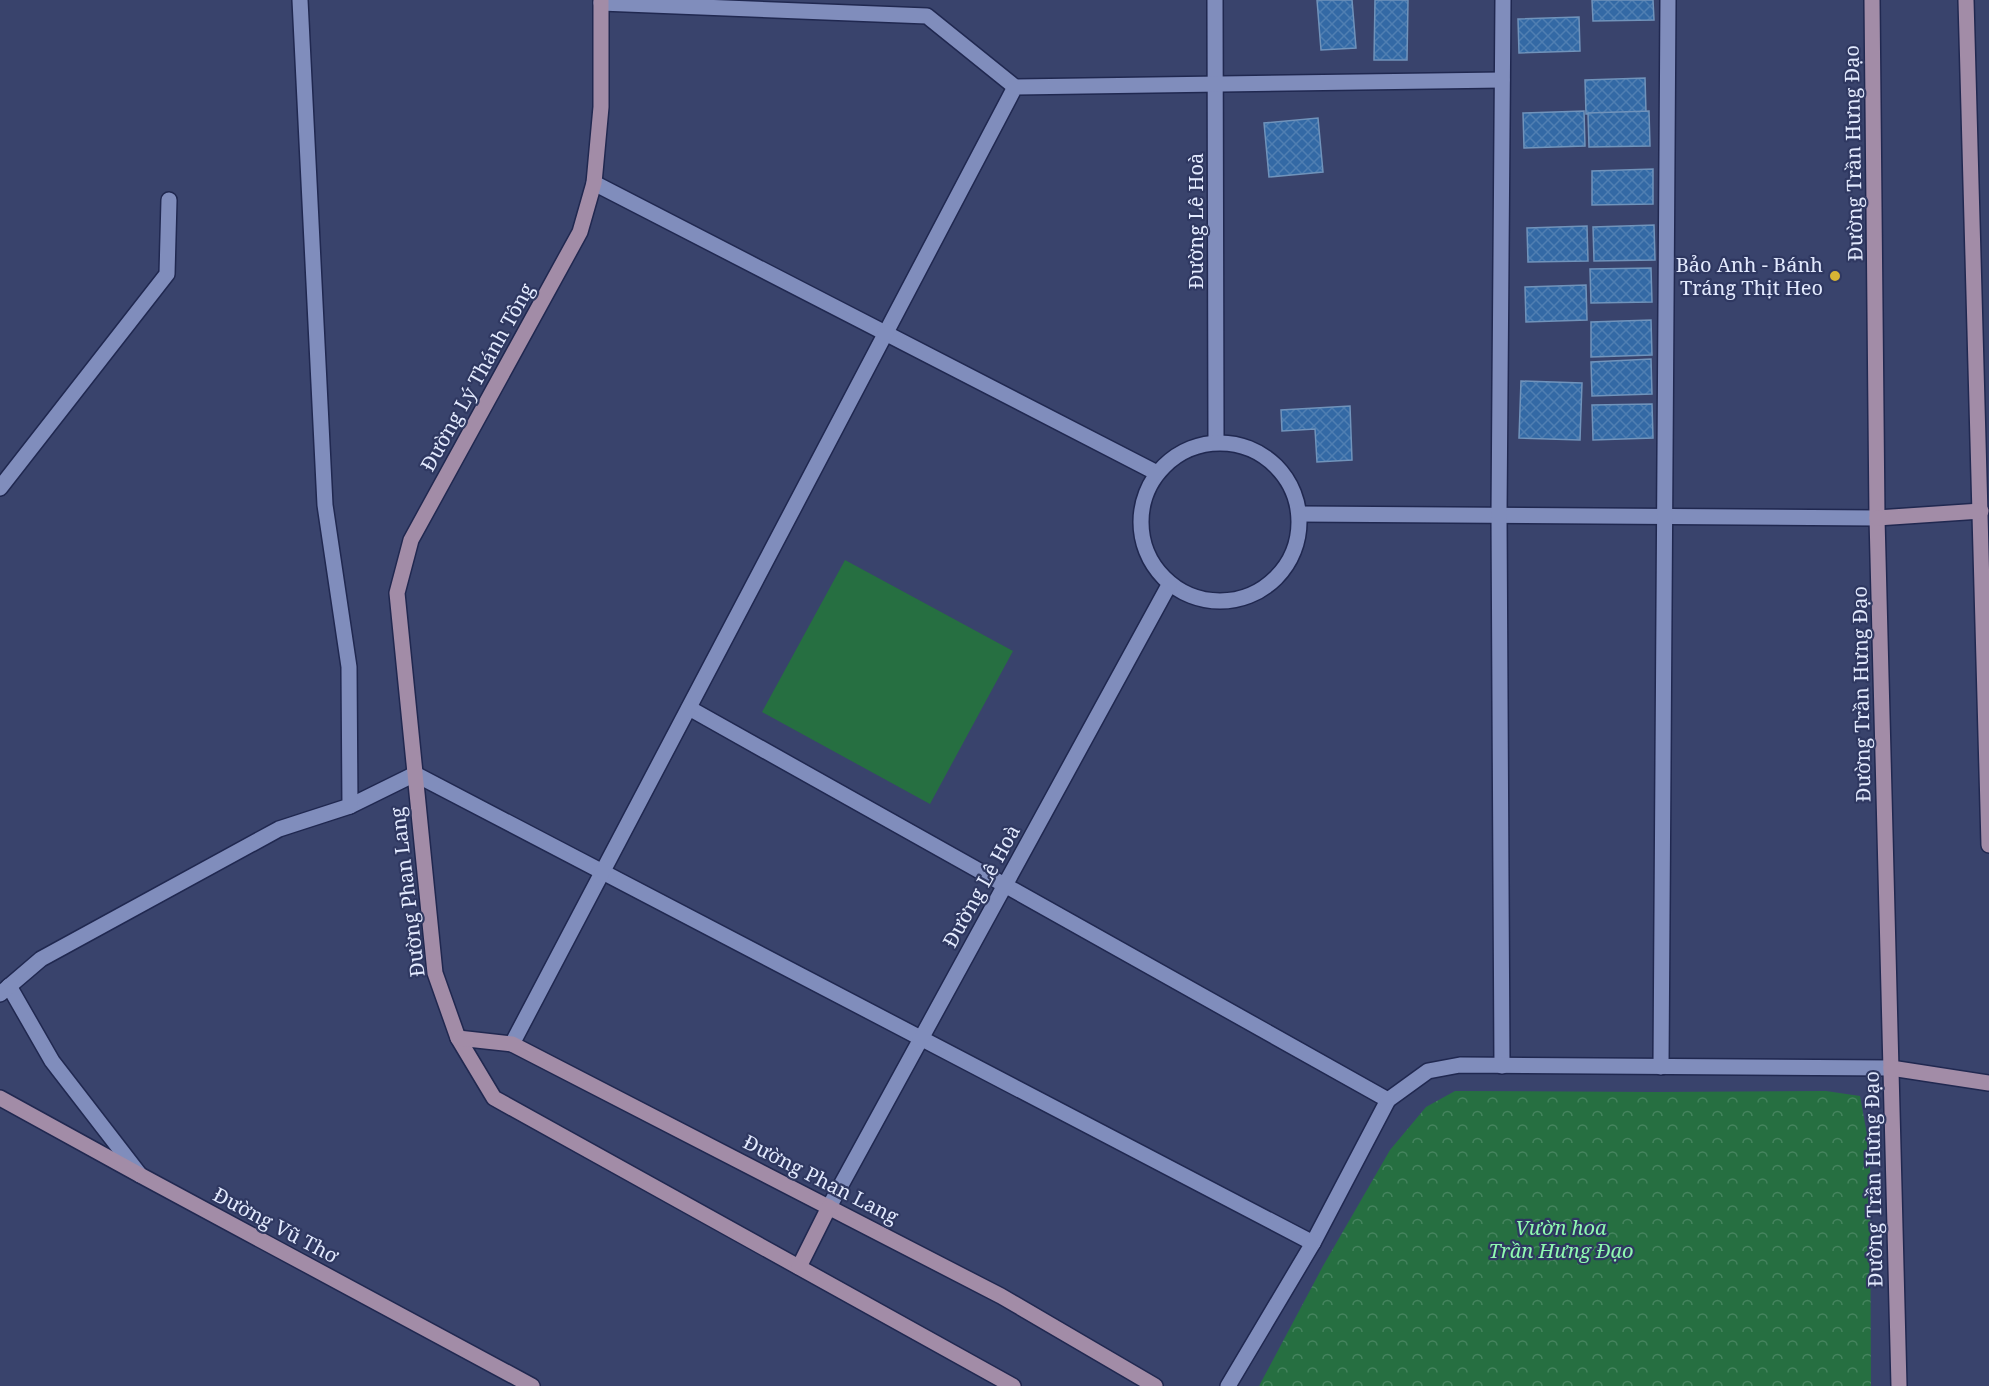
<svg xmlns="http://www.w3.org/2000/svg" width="1989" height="1386" font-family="'Noto Serif',serif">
  <defs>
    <pattern id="park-crowns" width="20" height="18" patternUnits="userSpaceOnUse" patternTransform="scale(1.5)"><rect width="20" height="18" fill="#266f41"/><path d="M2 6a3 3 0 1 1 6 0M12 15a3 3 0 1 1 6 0" fill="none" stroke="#45845e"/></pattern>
    <pattern id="building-cross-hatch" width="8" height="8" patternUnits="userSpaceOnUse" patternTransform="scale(1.5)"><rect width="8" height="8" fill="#3369a5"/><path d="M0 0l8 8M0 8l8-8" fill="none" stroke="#507fb2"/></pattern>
  </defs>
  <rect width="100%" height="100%" fill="#39436c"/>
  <path fill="url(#park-crowns)" d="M1455,1091l200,1 171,-1 34,5 10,55 1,235h-612l64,-120 67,-116 36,-43z"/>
  <path fill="#266f41" d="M845,560l168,91 -83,153 -168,-92z"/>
  <g fill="url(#building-cross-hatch)" stroke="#7093bb" stroke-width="1.5">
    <path d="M1317,0h35l4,48 -35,2z"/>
    <path d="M1375,0h33l-1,60h-33z"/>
    <path d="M1592,0h61l1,20 -61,1z"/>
    <path d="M1579,17l1,34 -61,2 -1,-34z"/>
    <path d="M1645,78l1,34 -60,2 -1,-34z"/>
    <path d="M1584,111l1,35 -61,2 -1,-35z"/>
    <path d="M1649,111l1,35 -61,1 -1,-34z"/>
    <path d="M1318,118l5,54 -54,5 -5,-54z"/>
    <path d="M1653,169v35l-61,1v-34z"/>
    <path d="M1654,225l1,35 -61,1 -1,-34z"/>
    <path d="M1587,226l1,35 -60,1 -1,-34z"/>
    <path d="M1651,268l1,34 -61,1 -1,-34z"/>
    <path d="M1586,285l1,35 -61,2 -1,-35z"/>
    <path d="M1651,320l1,35 -61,2v-35z"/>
    <path d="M1651,359l1,35 -60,2 -1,-34z"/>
    <path d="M1521,381l61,2 -2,57 -61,-2z"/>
    <path d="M1652,404l1,34 -60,2 -1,-35z"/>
    <path d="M1350,406l2,54 -35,2 -2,-33 -33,2 -1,-21z"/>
  </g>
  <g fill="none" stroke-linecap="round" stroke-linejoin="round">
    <g stroke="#202850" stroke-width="18">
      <g id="street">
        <path d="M1215,0l1,442"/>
        <path d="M601,3l326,13 88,71"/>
        <path d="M594,183l563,290"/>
        <circle cx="1220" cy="522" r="79"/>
        <path d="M0,488l167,-214 2,-74"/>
        <path d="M1299,514l578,4"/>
        <path d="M689,708l699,392"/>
        <path d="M350,806l65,-32 898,469"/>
        <path d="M9,986l43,75 88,114"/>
        <path d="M0,994l41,-35 238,-130 71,-23 -1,-139 -24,-162 -25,-505"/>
        <path d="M512,1044l503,-957 487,-7"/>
        <path d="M1502,1066l-3,-551 4,-515"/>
        <path d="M1661,1067l7,-1067"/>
        <path d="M829,1207l340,-622"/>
        <path d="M1228,1386l85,-143 75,-143 40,-29 32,-6 431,3"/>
      </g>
    </g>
    <g stroke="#202850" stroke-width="18">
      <g id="secondary">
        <path d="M601,0v107l-7,76 -14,49 -169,308 -14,53 38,380 23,65 36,60 519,288"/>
        <path d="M1872,0l5,518 22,868"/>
        <path d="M1966,0l23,845"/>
        <path d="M1877,518l104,-7"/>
        <path d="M458,1038l54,6 489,252 154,90"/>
        <path d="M1891,1068l98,15"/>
        <path d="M0,1098l140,77 392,211"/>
        <path d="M799,1267l30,-60"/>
      </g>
    </g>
    <use href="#street" stroke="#808dbc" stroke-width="15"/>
    <use href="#secondary" stroke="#a28ca7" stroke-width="15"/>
  </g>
  <circle fill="#d7b434" stroke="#2f3861" stroke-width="2" cx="1835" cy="276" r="6"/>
  <g text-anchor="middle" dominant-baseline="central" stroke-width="4.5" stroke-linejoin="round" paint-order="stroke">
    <g font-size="20" fill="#e3eafe" stroke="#2f3861">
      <text transform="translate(1853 153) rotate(-91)">Đường Trần Hưng Đạo</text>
      <text transform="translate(1195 221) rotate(-90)">Đường Lê Hoà</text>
      <text transform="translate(477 377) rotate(-61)">Đường Lý Thánh Tông</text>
      <text transform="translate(1861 694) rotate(-91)">Đường Trần Hưng Đạo</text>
      <text transform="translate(981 886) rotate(-61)">Đường Lê Hoà</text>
      <text transform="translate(407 892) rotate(-97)">Đường Phan Lang</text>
      <text transform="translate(821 1179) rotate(27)">Đường Phan Lang</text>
      <text transform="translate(1873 1179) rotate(-91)">Đường Trần Hưng Đạo</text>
      <text transform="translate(276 1225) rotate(28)">Đường Vũ Thơ</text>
    </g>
    <g font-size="20" fill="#e3eafe" stroke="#2f3861" text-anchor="end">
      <text x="1823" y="264">Bảo Anh - Bánh<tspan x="1823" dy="23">Tráng Thịt Heo</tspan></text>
    </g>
    <g font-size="20" font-style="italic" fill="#8ff9b0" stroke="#2f3861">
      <text x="1561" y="1227">Vườn hoa<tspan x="1561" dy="23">Trần Hưng Đạo</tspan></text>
    </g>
  </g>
</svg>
